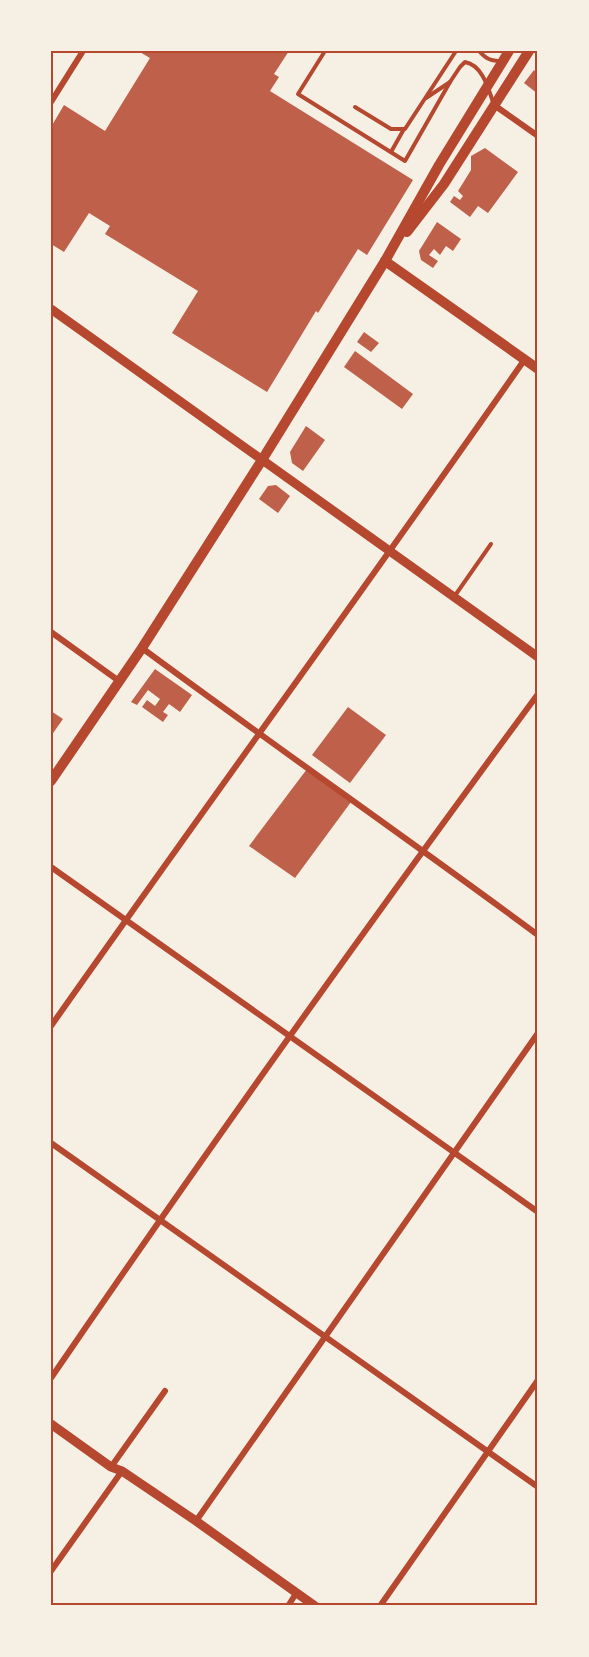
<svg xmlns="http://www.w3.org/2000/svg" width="589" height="1657" font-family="'Fira Sans',sans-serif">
  <rect width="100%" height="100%" fill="#f6efe4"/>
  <g fill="#bf614a">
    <path d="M138,51h151l-15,23 5,3 -9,14 143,89 -46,75 -9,-6 -40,64 -2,-2 -49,81 -95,-59 26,-42 -93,-57 5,-8 -21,-13 -25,39 -13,-8v-117l13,-22 41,26 45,-73z"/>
    <path d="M534,70l4,4v20l-14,-11z"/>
    <path d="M485,148l33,24 -30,41 -10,-7 -8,11 -20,-15 4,-6 6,4 3,-4 -5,-5 13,-21v-14z"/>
    <path d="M437,222l24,17 -8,12 -7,-5 -6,9 -6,-6 -5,6 9,6 -5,7 -12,-8 -2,-9z"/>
    <path d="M364,332l15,11 -8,9 -14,-10z"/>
    <path d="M355,351l58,43 -11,15 -58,-42z"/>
    <path d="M306,426l19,14 -22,31 -11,-8 -2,-11z"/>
    <path d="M276,485l14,11 -12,17 -19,-14 9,-13z"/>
    <path d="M155,669l37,26 -12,17 -11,-8 -6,8 5,3 -5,7 -21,-15 5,-7 8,6 5,-7 -12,-9 -11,15 -6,-3z"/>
    <path d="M348,707l38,28 -36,48 -38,-28z"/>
    <path d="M51,711l12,8 -12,17z"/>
    <path d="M307,769l44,33 -56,76 -46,-32z"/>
  </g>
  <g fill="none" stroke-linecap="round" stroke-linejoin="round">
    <g stroke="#b5482f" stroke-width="4">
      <path d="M325,51l-27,43 107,67 45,-79 10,-15 5,-5c17,3 23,25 28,40"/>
      <path d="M479,51c7,8 12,10 22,10"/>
      <path d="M426,98l24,-16"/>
      <path d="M355,107l36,22h14l51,-78"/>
      <path d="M391,152l13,-23"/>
      <path d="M454,597l37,-53"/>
    </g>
    <g stroke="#b5482f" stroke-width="6">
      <path d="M51,102l32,-51"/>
      <path d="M494,105l44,31"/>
      <path d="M51,632l68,49"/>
      <path d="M142,648c131,97 265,190 396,287"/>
      <path d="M51,867l487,345"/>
      <path d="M51,1026c157,-223 318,-443 474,-667"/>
      <path d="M51,1143l487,344"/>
      <path d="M51,1378c158,-231 321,-459 487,-684"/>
      <path d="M111,1467l54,-76"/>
      <path d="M196,1521l342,-488"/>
      <path d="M51,1571l71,-100"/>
      <path d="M288,1606l9,-14"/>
      <path d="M380,1606l158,-226"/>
    </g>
    <g stroke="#b5482f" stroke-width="9">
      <path d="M51,309l487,348"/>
      <path d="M51,1424l60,43 11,4 74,50 119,85"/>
    </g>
    <g stroke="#b5482f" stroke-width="10">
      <path d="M407,232l37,-48 85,-133"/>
      <path d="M385,261l153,108"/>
      <path d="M51,781l91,-133 120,-188 123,-199 54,-96 70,-114"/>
    </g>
  </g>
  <rect width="589" height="1657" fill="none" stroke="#f6efe4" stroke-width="105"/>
  <rect x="52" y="52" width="484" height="1552" fill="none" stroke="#b5482f" stroke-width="2"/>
</svg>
